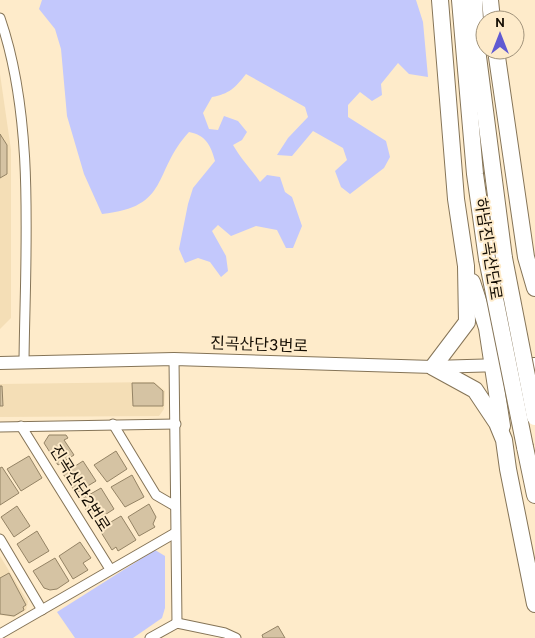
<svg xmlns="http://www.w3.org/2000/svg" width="535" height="638" font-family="Overpass,'Noto Sans KR',sans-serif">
  <rect width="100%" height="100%" fill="#feebca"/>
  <g fill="#f4deb6">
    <path d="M0,74l11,76v168l-11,11z"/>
    <path d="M154,382l11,9 -1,18 -5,7 -159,1v-33z"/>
    <path d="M0,556l28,46 -2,8 -12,7 -14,-2z"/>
  </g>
  <g fill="#c3c8fc">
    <path d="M42,0h374l7,22 5,55 -19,-3 -11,-11 -17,21 1,11 -10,6 -12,-9 -12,13v12l38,24 4,16 -6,11 -34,26 -9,-7 -6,-16 12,-11 -4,-12 -30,-17 -21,25 -15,-1 11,-17 20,-21 -3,-10 -59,-33c-11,14 -17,20 -34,23l-9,16 6,16 9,1 6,-14 14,5 9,11 -5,8 -9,5c8,14 18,24 27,37l7,-7 13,2 5,15 7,5 10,29 -9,22h-7l-9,-18 -21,-4 -25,10 -13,-11 -6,6 14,25 2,15 -7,6 -11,-15 -12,-4 -13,5 -6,-14 9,-45 5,-16 22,-27c-4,-15 -9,-26 -26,-29 -37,40 -18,75 -87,82l-18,-40 -17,-58 -6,-67 -6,-20 -16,-20z"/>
    <path d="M155,550l10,6v52l-3,10 -29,20h-58l-18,-26z"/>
  </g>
  <g fill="#d5c3a3" stroke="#948365">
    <path d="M0,134l7,11v29l-7,4z"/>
    <path d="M132,383h22l9,8v15h-30z"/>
    <path d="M0,386h2l1,20h-3z"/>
    <path d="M49,435h17l2,3 -4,2 10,15 -16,10 -14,-22z"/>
    <path d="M116,451l11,18 -20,13 -13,-17z"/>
    <path d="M29,456l13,22 -21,13 -14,-22z"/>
    <path d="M83,461l13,20 -20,12 -13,-19z"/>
    <path d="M2,467l17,26 -19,12v-37z"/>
    <path d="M132,475l12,22 -19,10 -14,-20z"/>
    <path d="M101,488l13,21 -20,13 -14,-22z"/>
    <path d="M149,504l7,13 -3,7 2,3 -16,9 -11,-19z"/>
    <path d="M17,506l13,20 -16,11 -13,-20z"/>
    <path d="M121,516l15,24 -18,11 -2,-4 -4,3 -13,-21z"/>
    <path d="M37,531l12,20 -20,12 -12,-19z"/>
    <path d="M80,542l11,16 -8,5 5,7 -15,9 -14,-23z"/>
    <path d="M55,558l14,23 -12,8 -7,1 -6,-2 -11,-17z"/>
    <path d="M9,573l17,32 -3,2 1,3 -10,6 -14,-2v-36z"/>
    <path d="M278,626l7,12h-22l-1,-3z"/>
  </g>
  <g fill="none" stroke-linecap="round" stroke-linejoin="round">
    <g stroke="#857457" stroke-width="11">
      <g id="street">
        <path d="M0,18c36,103 25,236 24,344"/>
        <path d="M174,359l3,264"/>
        <path d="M113,424l43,71 19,11"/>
        <path d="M21,426l89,143"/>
        <path d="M0,427l176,-3"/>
        <path d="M0,539l42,71"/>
        <path d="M0,634l175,-101"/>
        <path d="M150,638l27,-15 48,10 11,5"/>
      </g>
    </g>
    <g stroke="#857457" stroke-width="14">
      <path id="secondary" d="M0,363l174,-4 259,8 102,-3"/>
    </g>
    <g stroke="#857457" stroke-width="18">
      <g id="highway">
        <path d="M440,0l16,199 10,67 1,56 -34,45 42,23 22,33 7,17 4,29 27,135"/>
        <path d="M460,0l15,174 12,85"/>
        <path d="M474,0l2,41 28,217"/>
        <path d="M490,0l2,20"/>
        <path d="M496,50l30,207 9,31"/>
        <path d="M472,282l15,46 15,98"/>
        <path d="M525,447l10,48"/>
      </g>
    </g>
    <use href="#street" stroke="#fff" stroke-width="9"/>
    <use href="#secondary" stroke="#fff" stroke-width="12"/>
    <use href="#highway" stroke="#fff" stroke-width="16"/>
    <g stroke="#857457" stroke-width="18" stroke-linecap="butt">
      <g id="highway-bridge">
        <path d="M504,258l31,159"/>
        <path d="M487,259l38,188"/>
      </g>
    </g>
    <use href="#highway-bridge" stroke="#fff" stroke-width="16"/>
  </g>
  <g text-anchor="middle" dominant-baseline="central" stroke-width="4" stroke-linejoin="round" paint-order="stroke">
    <g font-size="16" fill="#150e04" stroke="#feebca">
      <text transform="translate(487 249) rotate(81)">하남진곡산단로</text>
      <text transform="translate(259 346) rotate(2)">진곡산단3번로</text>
      <text transform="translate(79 489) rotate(58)">진곡산단2번로</text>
    </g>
  </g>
  <g transform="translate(500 35)"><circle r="24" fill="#feebca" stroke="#a1937b"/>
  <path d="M0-4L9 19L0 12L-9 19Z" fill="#605ad2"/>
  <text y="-8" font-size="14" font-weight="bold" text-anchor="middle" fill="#150e04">N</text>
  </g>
</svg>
